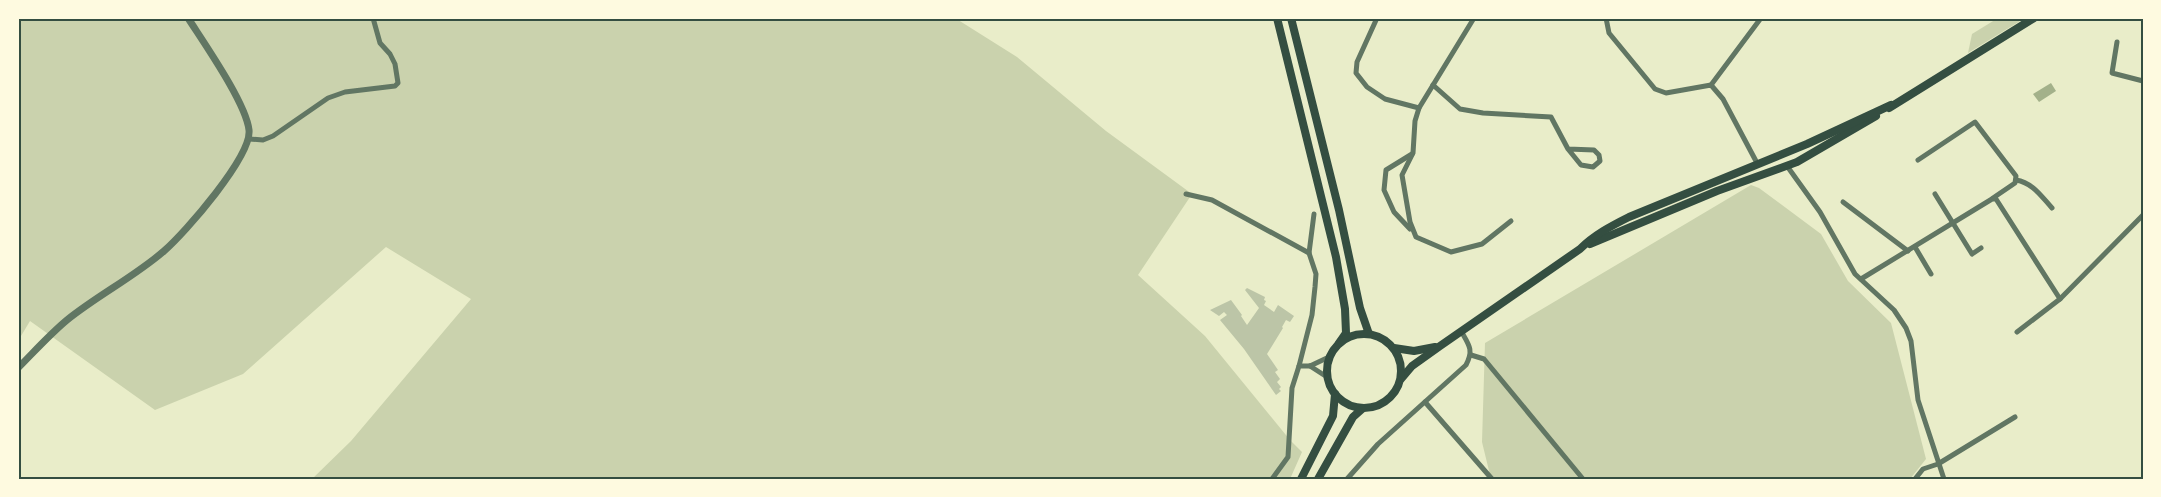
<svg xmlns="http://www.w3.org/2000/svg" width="2161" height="497" font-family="'Roboto Condensed',sans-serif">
  <rect width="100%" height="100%" fill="#e9edc9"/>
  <g fill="#cad2ad">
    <path d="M18,18h937l62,39 89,74 86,63 -54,81 67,61 85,104 12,12 -12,27h-978l39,-38 120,-142 -85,-52 -143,127 -88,36 -125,-89 -12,20z"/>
    <path d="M1998,18h27l-57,35 4,-19z"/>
    <path d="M1751,185l8,3 62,46 27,47 43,42 35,136 -16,20h-419l-9,-37 3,-99z"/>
  </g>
  <path fill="#a3b18a" d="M2051,83l5,8 -17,11 -6,-8z"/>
  <path fill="#bcc5a7" d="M1247,288l18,9 -1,3 2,1 -2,4 10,7 4,-7 16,11 -4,6 -4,-2 -4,7 1,1 -16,26 11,16 -3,2 5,7 -3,3 4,5 -2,2 2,2 -5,4 -32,-46 -24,-29 7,-5 -3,-3 -5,4 -9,-6 21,-10 11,15 -1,1 6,9 12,-17 -14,-18z"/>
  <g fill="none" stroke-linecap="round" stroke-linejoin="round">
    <g stroke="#617663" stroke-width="5">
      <path d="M1377,18l-20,44 -1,11 11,14 18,12 34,9"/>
      <path d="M1474,18l-55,90 -4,13 -2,32 -11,22 8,47 6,15 35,15 31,-8 29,-23"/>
      <path d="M1606,18l3,15 46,56 11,4 45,-8 12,14 34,64"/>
      <path d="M2117,42l-5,31 31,8"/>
      <path d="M1433,85l27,24 23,4 68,4 17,32 13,16 12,2 7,-6 -1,-6 -5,-5 -26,-1"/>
      <path d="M1711,85l50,-67"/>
      <path d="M249,139l14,1 10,-4 55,-38 17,-6 50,-6 3,-3 -3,-19 -5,-10 -10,-11 -7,-25"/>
      <path d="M1918,160l57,-38 41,54 -1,7 -22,15"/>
      <path d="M1787,166l33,46 35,62 39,36 12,18 5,13 7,59 26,79"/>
      <path d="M2016,180c17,3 25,16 36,28"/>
      <path d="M1186,194l26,6 97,53"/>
      <path d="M1935,194l37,60 9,-6"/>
      <path d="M1843,202l65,49"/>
      <path d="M1410,229l-16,-17 -10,-22 2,-20 26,-16"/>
      <path d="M1915,247l16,27"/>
      <path d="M1861,279l131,-80h4l64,100"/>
      <path d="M2017,332l43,-33 83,-84"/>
      <path d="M1471,355l13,4 99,120"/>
      <path d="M1299,366l13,-51 3,-28 1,-13 -7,-21 5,-39"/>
      <path d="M1310,366l17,11"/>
      <path d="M1425,402l67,77"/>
      <path d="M1272,479l16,-22 4,-69 7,-22h11l19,-9"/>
      <path d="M1347,479l31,-35 88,-79c8,-15 3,-20 -5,-34"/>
      <path d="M1915,479l8,-10 15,-5 77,-47"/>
    </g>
    <path stroke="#617663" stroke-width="7" d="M18,368c16,-16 31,-33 49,-48 31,-25 67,-43 97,-69 21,-18 88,-95 85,-121 -3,-27 -45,-87 -61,-112"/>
    <g stroke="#344e41" stroke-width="8">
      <path d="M1889,108l145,-90"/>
      <path d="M1590,244l127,-53 80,-29 79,-46"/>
      <path d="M1394,348l20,3 21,-4"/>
      <path d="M1401,379l11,-13 28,-20 140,-97c14,-14 31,-23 49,-32l178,-73 84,-39"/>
    </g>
    <g stroke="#344e41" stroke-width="8">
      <path d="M1277,18l59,239 9,52 1,24 -7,10"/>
      <path d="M1291,18l48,192 21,98 9,26"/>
      <circle cx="1364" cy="371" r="37"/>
      <path d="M1301,479l32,-63 2,-22"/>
      <path d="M1318,479l35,-62 9,-8"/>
    </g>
  </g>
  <rect width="2161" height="497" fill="none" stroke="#fefae0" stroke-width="39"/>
  <rect x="20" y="20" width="2122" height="458" fill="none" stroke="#344e41" stroke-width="2"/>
</svg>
